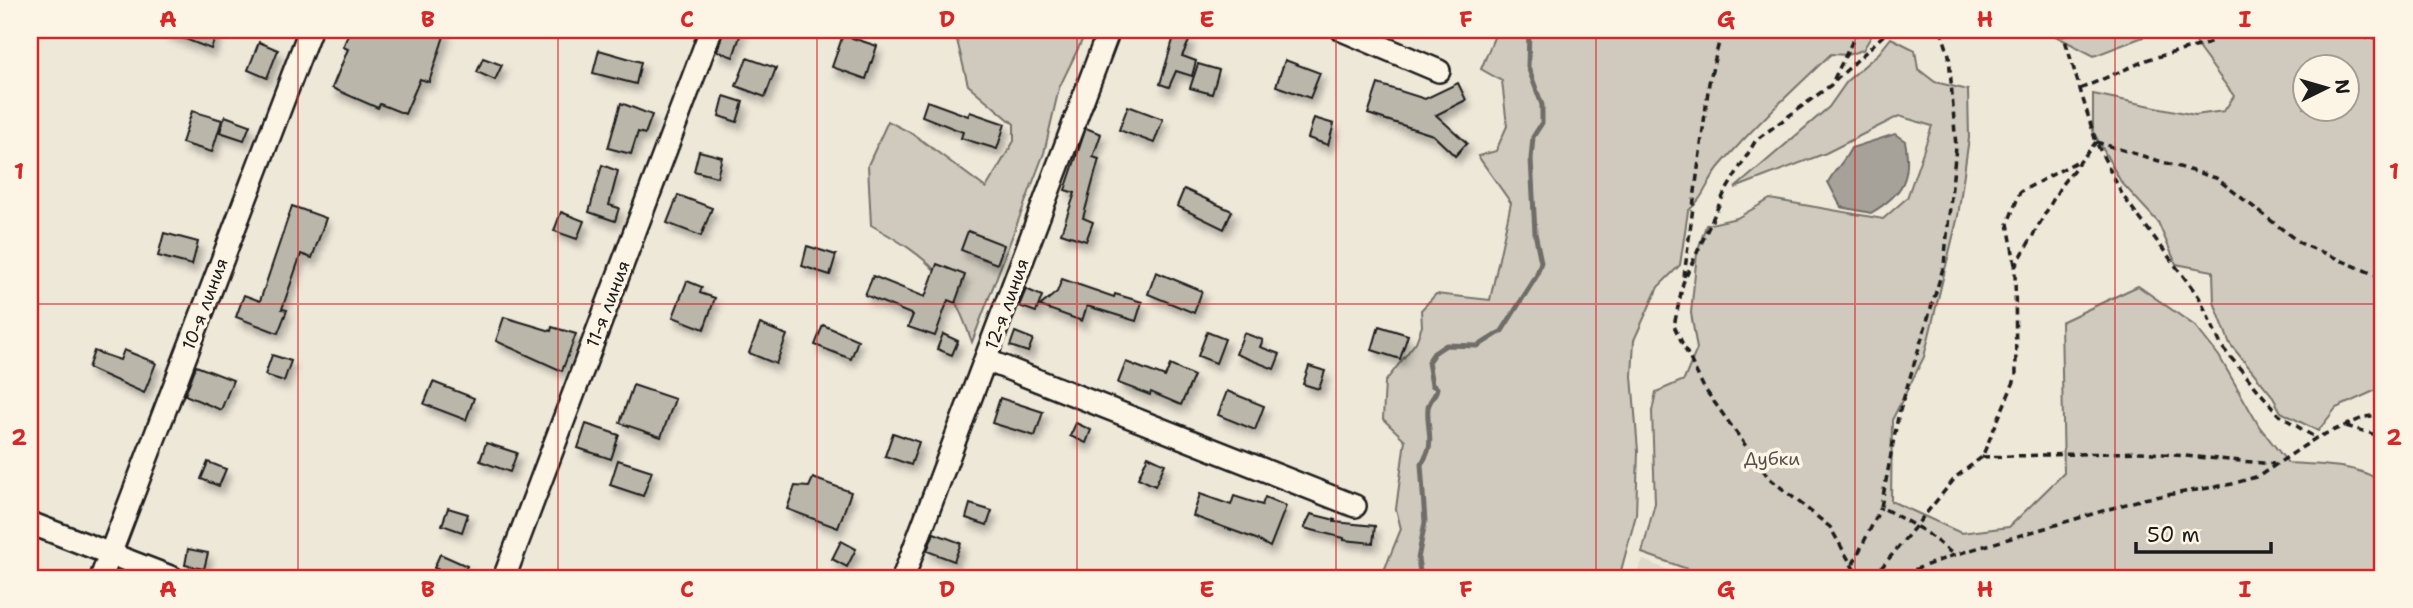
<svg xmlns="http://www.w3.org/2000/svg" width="2413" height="608" font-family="'Shantell Sans',sans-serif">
  <defs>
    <filter id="shadow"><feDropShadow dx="4" dy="7" stdDeviation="3.5" flood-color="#0004"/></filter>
  </defs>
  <rect width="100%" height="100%" fill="#eee8d9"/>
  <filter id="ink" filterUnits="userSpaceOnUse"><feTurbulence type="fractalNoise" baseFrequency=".0143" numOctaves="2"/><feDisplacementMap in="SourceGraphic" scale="14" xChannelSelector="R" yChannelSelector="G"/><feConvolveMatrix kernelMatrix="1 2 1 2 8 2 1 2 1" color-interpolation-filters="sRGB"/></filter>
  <g filter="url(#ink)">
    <path fill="#ded9cb" d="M1643,560l45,18h-54z"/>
    <g fill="#cfcabd" stroke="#76736c" stroke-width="2" fill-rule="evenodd">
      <path d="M959,30h128l-28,58 -15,65 -72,189c-24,-67 -39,-82 -101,-117l-3,-60 20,-44 25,13 73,54 28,-47v-17l-46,-39 -13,-53z"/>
      <path d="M1497,30h378l-12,20 -16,5 -16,-1c-38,36 -79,74 -112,113 -13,16 -14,30 -31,44l-8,54 -22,22 -24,53 -2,36 6,75 -2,64 -17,63h-238l20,-49 -5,-20 9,-69 -22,-21 2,-37 31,-40 6,-16 -1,-16 15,-16 54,6 21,-97 -33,-47 18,-5 11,-25 -5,-45 -21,-12z"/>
      <path d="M2044,30h100l-1,7 -49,19z"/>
      <path d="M2190,30h193v357l-47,21 -18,23 -37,-19 -10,-18 -41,-50 -16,-42 -1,-31 -37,-7 -18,-42 -37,-40 -28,-51v-37l102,21 29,-4 10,-15 -34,-46zM2346,66v42h-42v-42z"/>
      <path d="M1891,38l24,12 3,19 17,13 33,8 1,48 -11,78 -34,141 -32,63 -1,81 70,32 48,-6 55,-54 -3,-151 77,-36 57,40 24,30 40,70 29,37c26,2 78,1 95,22v77l-5,16h-665l-71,-25 13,-50 -3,-92 4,-19 28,-12 13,-31 -6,-36 6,-60 9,-28 31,-7 33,-19 113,20 24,-21 25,-72 -33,-10 -73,37 -91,35 94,-81 19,-27 31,-27z"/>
    </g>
    <path fill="#a7a299" stroke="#6f6c67" stroke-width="2" d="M1895,134l10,7c7,37 -2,53 -34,72l-30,-6 -13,-25c7,-13 17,-21 23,-34z"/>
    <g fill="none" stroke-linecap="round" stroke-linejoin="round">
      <path stroke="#6f6c67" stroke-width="5" d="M1421,578l-3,-19 7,-37 -4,-58c16,-21 5,-34 7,-56 1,-8 8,-12 9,-20l-5,-3 -4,-23 6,-9 12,-8 32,1 24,-15 34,-54 5,-15 -6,-29 -4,-74 2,-22 9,-14v-18l-14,-38 1,-37"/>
    </g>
    <g fill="#bab6aa" stroke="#1c1c1c" stroke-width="2" filter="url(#shadow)">
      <path d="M162,30h56l-7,19z"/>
      <path d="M350,30h96l-17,52 -9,-3 -15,35 -25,-10 -2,4 -46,-20 16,-39 -5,-2z"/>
      <path d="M724,30h18l-9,27 -16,-6z"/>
      <path d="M1175,33l15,6 -8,17 14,5 -4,15 -16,-5 -7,16 -9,-3z"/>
      <path d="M843,35l34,11 -11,33 -34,-12z"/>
      <path d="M259,42l19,8 -11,28 -19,-8z"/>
      <path d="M599,50l42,12 -5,22 -43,-11z"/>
      <path d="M483,58l19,7 -7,15 -18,-8z"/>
      <path d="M747,58l29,10 -11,29 -29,-11z"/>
      <path d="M1285,60l35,13 -10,25 -34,-12z"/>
      <path d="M1198,64l21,6 -7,24 -22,-6z"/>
      <path d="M1458,83l8,17 -30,15 31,28 -12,13 -22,-21 -65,-21 10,-30 47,15z"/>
      <path d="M724,96l19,6 -6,20 -18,-6z"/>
      <path d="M927,101l41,15 2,-4 35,12 -8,25 -36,-11 2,-6 -41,-16z"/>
      <path d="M621,103l31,12 -7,19 -7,-2 -7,22 -23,-6z"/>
      <path d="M1128,106l35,13 -9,24 -35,-13z"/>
      <path d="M192,111l30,9 -10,32 -30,-9z"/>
      <path d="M225,116l25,9 -6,15 -24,-8z"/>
      <path d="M1314,118l20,6 -6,21 -20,-7z"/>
      <path d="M1086,128l15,6 -8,23 6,2 -16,59 10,4 -7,19 -25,-8 14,-40 -10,-3z"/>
      <path d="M699,151l23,6 -5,20 -23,-6z"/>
      <path d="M602,165l16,6 -9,34 10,3 -4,13 -26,-9z"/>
      <path d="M1184,189l48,22 -8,18 -47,-23z"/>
      <path d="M678,195l34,13 -11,28 -34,-13z"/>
      <path d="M292,206l34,12 -14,40 -11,-4 -19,55 5,1 -9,23 -42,-16 8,-22 16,6z"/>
      <path d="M561,212l23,9 -7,18 -23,-8z"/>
      <path d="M968,231l36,14 -7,19 -36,-14z"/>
      <path d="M164,233l34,9 -6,23 -34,-9z"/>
      <path d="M807,246l29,9 -6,20 -28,-9z"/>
      <path d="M937,264l28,11 -10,28 -7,-3 -13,36 -27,-9 5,-12 -48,-20 8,-19 52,21z"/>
      <path d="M1156,272l46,19 -8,22 -46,-19z"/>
      <path d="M1062,279l52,18 1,-3 27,8 -6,19 -49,-15 -5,15 -42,-15 17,-14z"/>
      <path d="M687,281l15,6 -2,6 15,5 -11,31 -31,-12z"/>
      <path d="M1026,289l16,7 -6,16 -17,-6z"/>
      <path d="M504,317l47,14 1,-4 24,7 -14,37 -66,-30z"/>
      <path d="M760,324l27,11 -11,29 -27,-11z"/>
      <path d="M823,325l35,15 -7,19 -36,-14z"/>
      <path d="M1379,326l29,9 -8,24 -28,-9z"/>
      <path d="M1015,332l18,7 -5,13 -18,-6z"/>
      <path d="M1207,332l18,7 -9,24 -18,-7z"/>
      <path d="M1244,333l19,7 -3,7 20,7 -6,15 -38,-15z"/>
      <path d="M943,334l15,7 -6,14 -15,-6z"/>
      <path d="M124,350l32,13 -12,30 -56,-25 6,-17 26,9z"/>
      <path d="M272,355l19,6 -7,20 -19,-6z"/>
      <path d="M1126,362l39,15 5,-12 24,11 -13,29 -30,-13 -1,3 -32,-12z"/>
      <path d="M196,366l37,14 -12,30 -36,-15z"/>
      <path d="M1309,366l16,5 -6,18 -16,-5z"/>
      <path d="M433,382l41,16 -8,22 -42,-16z"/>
      <path d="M633,385l42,14 -14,38 -41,-14z"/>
      <path d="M1227,391l37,15 -9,24 -37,-15z"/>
      <path d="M1000,398l43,14 -8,24 -43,-13z"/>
      <path d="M1076,423l15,7 -5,13 -16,-7z"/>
      <path d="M586,424l33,11 -8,24 -33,-11z"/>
      <path d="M893,433l26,9 -8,23 -26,-9z"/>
      <path d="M486,443l31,10 -7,19 -30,-11z"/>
      <path d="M1148,456l17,8 -10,22 -17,-8z"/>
      <path d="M618,460l34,11 -9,25 -33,-11z"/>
      <path d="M208,462l18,7 -7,17 -18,-7z"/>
      <path d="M813,478l38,14 -13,36 -51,-19 8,-23 14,1z"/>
      <path d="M1200,494l31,11 3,-9 28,9 3,-8 21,9 -16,41 -14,-8 -63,-23z"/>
      <path d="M970,504l22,7 -5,14 -21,-7z"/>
      <path d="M448,508l20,6 -6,18 -20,-7z"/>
      <path d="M1311,514l24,6 -1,2 41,4 -2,17 -29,-3v-2l-40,-10z"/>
      <path d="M934,533l27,10 -7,18 -27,-10z"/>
      <path d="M841,541l15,8 -9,18 -15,-8z"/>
      <path d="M188,549l20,4 -4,16 -19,-4z"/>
      <path d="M440,554l27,12 -6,12 -27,-10z"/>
    </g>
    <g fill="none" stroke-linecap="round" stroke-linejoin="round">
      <g stroke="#1c1c1c" stroke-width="26">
        <g id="minor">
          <path d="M1342,30l97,41"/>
          <path d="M986,360l369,146"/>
          <path d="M30,523l143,55"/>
          <path d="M101,578l209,-548"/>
          <path d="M504,578l207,-548"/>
          <path d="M903,578l206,-548"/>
        </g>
      </g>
      <g stroke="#1c1c1c" stroke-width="3.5" stroke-dasharray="7 5" stroke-linecap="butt">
        <path d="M1858,30l-27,55 -75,55 -32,54 -41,89 -9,43 30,62 65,90 61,49 29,51"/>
        <path d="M1941,30l8,25 7,92 -12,118 -46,152 -17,90 43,24 30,24"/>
        <path d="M2062,30l34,112 27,54 76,101 23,50 57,68 37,23"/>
        <path d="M2253,30l130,8"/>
        <path d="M1835,81l54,-51"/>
        <path d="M2080,89l69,-30 58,-15 19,-14"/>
        <path d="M2096,142l120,36 84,65 83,35"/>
        <path d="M2015,265l-7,-42 12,-31 56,-30"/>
        <path d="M1684,277l25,-194 13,-53"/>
        <path d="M2346,426l37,11"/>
        <path d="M1982,457l159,-5 133,12"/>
        <path d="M1853,564l28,-57"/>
        <path d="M1873,578l83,-101 26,-20 34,-80 -1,-110 47,-83 34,-42"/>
        <path d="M1892,578l62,-23 189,-56 89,-15 27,-8 57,-38 49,-21 18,-3"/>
      </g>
      <use href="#minor" stroke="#fcf5e5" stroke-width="21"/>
    </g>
  </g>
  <path fill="none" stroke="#d62828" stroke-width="2" stroke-opacity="0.55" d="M298,30v548M558,30v548M817,30v548M1077,30v548M1336,30v548M1596,30v548M1855,30v548M2115,30v548M30,304h2353"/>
  <g text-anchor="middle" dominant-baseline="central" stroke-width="7" stroke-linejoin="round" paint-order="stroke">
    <g font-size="18" fill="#1c1c1c" stroke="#fcf5e5">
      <text transform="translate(205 304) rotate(-69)">10-я линия</text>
      <text transform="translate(608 304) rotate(-69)">11-я линия</text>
      <text transform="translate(1007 304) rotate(-70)">12-я линия</text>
    </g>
    <g font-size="18" fill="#52504c" stroke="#fcf5e5">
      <text x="1772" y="459">Дубки</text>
    </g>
  </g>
  <rect width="2413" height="608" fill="none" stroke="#fcf5e5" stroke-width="77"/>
  <g transform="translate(2326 88) rotate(85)"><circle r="33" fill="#fcf5e5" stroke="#a29e95" stroke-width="2"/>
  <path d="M0-5L12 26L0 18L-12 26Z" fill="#1c1c1c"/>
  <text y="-10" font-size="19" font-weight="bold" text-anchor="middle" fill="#1c1c1c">N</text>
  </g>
  <path d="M2136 542v10h135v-10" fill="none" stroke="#1c1c1c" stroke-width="3.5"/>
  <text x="2147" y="542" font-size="21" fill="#1c1c1c" stroke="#fcf5e5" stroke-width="5" paint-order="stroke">50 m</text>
  <rect x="38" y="38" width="2336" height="532" fill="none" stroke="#d62828" stroke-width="2.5"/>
  <g font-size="23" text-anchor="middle" font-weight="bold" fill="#d62828">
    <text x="168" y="27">A</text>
    <text x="428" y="27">B</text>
    <text x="687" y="27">C</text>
    <text x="947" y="27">D</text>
    <text x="1207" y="27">E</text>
    <text x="1466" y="27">F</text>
    <text x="1726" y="27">G</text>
    <text x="1985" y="27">H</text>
    <text x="2245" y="27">I</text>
    <text x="19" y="179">1</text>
    <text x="2394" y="179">1</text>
    <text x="19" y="445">2</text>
    <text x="2394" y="445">2</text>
    <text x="168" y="597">A</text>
    <text x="428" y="597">B</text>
    <text x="687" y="597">C</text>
    <text x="947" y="597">D</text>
    <text x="1207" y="597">E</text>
    <text x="1466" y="597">F</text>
    <text x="1726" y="597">G</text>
    <text x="1985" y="597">H</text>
    <text x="2245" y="597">I</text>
  </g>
</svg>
